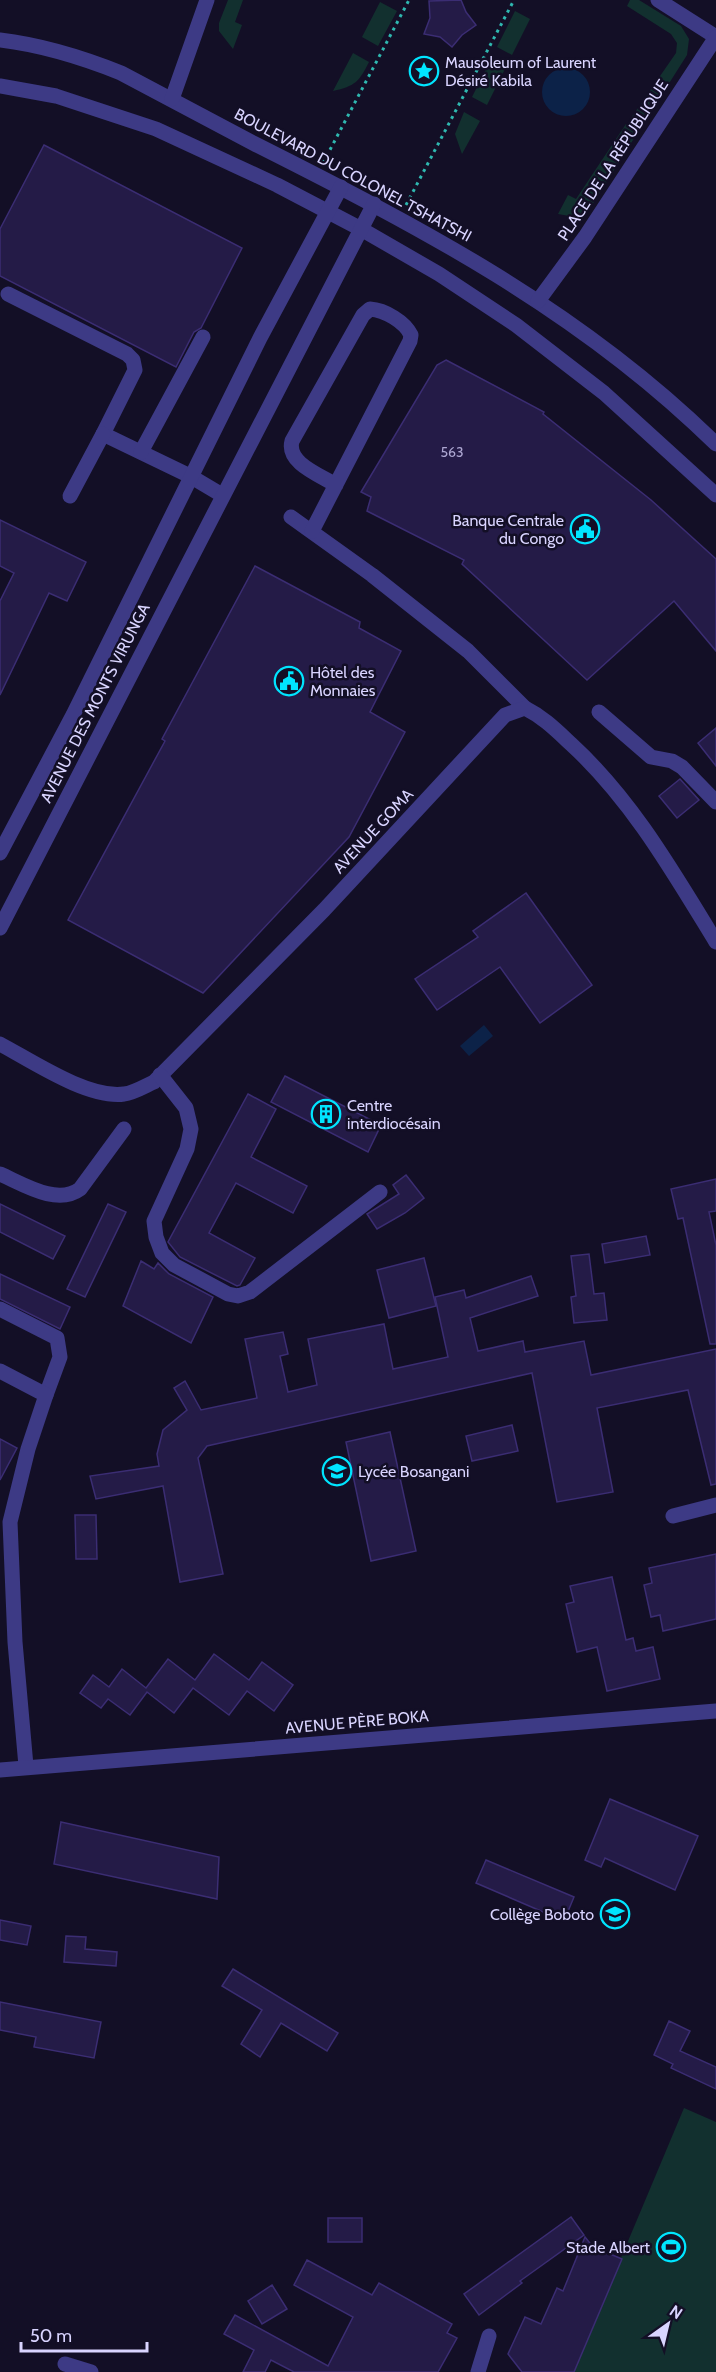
<svg xmlns="http://www.w3.org/2000/svg" width="716" height="2372" font-family="Cabin,sans-serif">
  <rect width="100%" height="100%" fill="#130f26"/>
  <g fill="#12302f">
    <path d="M228,0h15l-8,22 7,3 -9,24 -14,-18v-8z"/>
    <path d="M630,0h9l42,26 8,13 -2,16 -45,71 -11,-8 45,-65 1,-10 -6,-9 -44,-28z"/>
    <path d="M380,2l17,9 -19,35 -16,-9z"/>
    <path d="M515,11l15,8 -18,36 -15,-8z"/>
    <path d="M353,53l16,9c-10,20 -14,24 -36,29z"/>
    <path d="M490,61l15,8 -18,36 -15,-8z"/>
    <path d="M464,112l16,9 -18,33 -7,-20z"/>
    <path d="M626,124l12,8 -49,78 -14,7 -17,-3 10,-19 8,4z"/>
    <path d="M684,2108l32,14v250h-143z"/>
  </g>
  <g fill="#0c2248">
    <circle cx="566" cy="92" r="24"/>
    <path d="M484,1025l9,11 -24,20 -9,-10z"/>
  </g>
  <g fill="#241b47" stroke="#3b2d73" stroke-width="1.5">
    <path d="M461,0l5,12 10,13 -14,10 -10,12 -12,-10 -16,-3 6,-16 -1,-17z"/>
    <path d="M44,145l198,103 -41,80 -7,4 -18,35 -176,-91v-47z"/>
    <path d="M446,360l98,52 -1,2 108,86 65,59v92l-42,-50 -87,79 -125,-116 2,-4 -97,-49 4,-14 -10,-5 76,-127z"/>
    <path d="M0,520l86,42 -19,39 -18,-8 -49,102v-94l14,-28 -14,-7z"/>
    <path d="M255,566l105,56 -1,6 42,23 -31,61 35,20 -56,105 -146,156 -135,-73 97,-179 -3,-2z"/>
    <path d="M716,728v38l-18,-23z"/>
    <path d="M680,779l19,21 -22,18 -18,-22z"/>
    <path d="M526,893l66,92 -52,38 -40,-56 -63,43 -22,-31 63,-42 -5,-6z"/>
    <path d="M285,1076l96,49 -13,27 -97,-50z"/>
    <path d="M248,1094l28,15 -25,48 56,29 -14,27 -57,-30 -27,50 46,25 -15,27 -3,1 -57,-29 -12,-15z"/>
    <path d="M406,1175l18,23 -19,15 -28,16 -10,-15 32,-20 -6,-9z"/>
    <path d="M716,1179v32l-7,1 7,33v99h-6l-27,-126 -5,1 -7,-30z"/>
    <path d="M0,1204l65,32 -12,23 -53,-27z"/>
    <path d="M108,1204l18,8 -41,85 -18,-8z"/>
    <path d="M646,1236l4,19 -45,8 -3,-19z"/>
    <path d="M589,1254l5,40 10,-1 3,27 -33,3 -3,-26 5,-1 -5,-40z"/>
    <path d="M424,1258l12,48 -47,12 -12,-48z"/>
    <path d="M141,1261l13,8 4,-6 11,11 44,23 -22,46 -68,-37z"/>
    <path d="M0,1274l70,33 -10,22 -60,-30z"/>
    <path d="M531,1276l7,20 -68,22 8,33 45,-10 2,11 59,-11 7,34 125,-26v135l-5,1 -23,-95 -91,18 16,84 -56,10 -25,-129 -325,73 -9,12 25,116 -43,8 -17,-96 -67,13 -6,-23 69,-10 -2,-12 6,-24 24,-20 -13,-22 11,-7 16,29 56,-12 -12,-59 38,-7 5,22 -8,2 8,36 29,-7 -9,-46 76,-15 9,45 55,-12 -13,-60 29,-7 2,8z"/>
    <path d="M512,1425l6,26 -46,10 -6,-25z"/>
    <path d="M390,1432l26,119 -45,10 -25,-119z"/>
    <path d="M0,1439l17,9 -17,32z"/>
    <path d="M75,1515h21l1,44h-21z"/>
    <path d="M716,1554v65l-53,12 -3,-16 -9,2 -7,-32 8,-2 -3,-15z"/>
    <path d="M612,1577l14,63 7,-2 3,13 17,-4 7,32 -53,12 -10,-44 -20,5 -11,-48 8,-2 -4,-16z"/>
    <path d="M214,1654l35,26 13,-18 31,23 -19,26 -27,-20 -18,24 -36,-27 -19,25 -27,-21 -17,23 -22,-16 -7,9 -21,-15 13,-18 16,12 13,-18 24,19 22,-29 27,21z"/>
    <path d="M610,1799l88,37 -23,54 -70,-32 -4,9 -16,-7z"/>
    <path d="M61,1822l158,35 -2,42 -163,-35z"/>
    <path d="M486,1860l88,37 -10,24 -88,-38z"/>
    <path d="M0,1920l31,6 -4,19 -27,-5z"/>
    <path d="M66,1936l20,1 -1,12 32,3 -1,14 -52,-4z"/>
    <path d="M233,1969l105,64 -11,18 -46,-28 -21,34 -19,-13 21,-34 -40,-24z"/>
    <path d="M0,2002l101,20 -7,36 -60,-11 2,-10 -36,-7z"/>
    <path d="M669,2021l21,10 -10,20 36,16v22l-45,-21 2,-4 -19,-9z"/>
    <path d="M571,2217l13,18 -64,46 2,2 -43,32 -15,-21z"/>
    <rect x="328" y="2218" width="34" height="24"/>
    <path d="M585,2237l8,10 29,12 -48,113h-52l-14,-18 17,-37 16,7 16,-36 6,3z"/>
    <path d="M307,2260l65,35 7,-12 73,41 -5,9 10,5 -19,34h-144l-23,-12 -6,12h-22l11,-22 -30,-16 11,-19 93,51 25,-49 -59,-32z"/>
    <path d="M272,2285l15,24 -25,15 -14,-23z"/>
  </g>
  <g fill="none" stroke-linecap="round" stroke-linejoin="round">
    <g stroke="#2fb8b0" stroke-width="3" stroke-dasharray="3 4.5" stroke-linecap="butt">
      <path d="M323,163l86,-163"/>
      <path d="M406,205l108,-205"/>
    </g>
    <g stroke="#3d3a85" stroke-width="15">
      <path d="M658,0l58,37"/>
      <path d="M0,40c42,5 81,17 121,33 44,23 88,47 132,70 167,84 328,168 463,301"/>
      <path d="M0,86l56,10 100,33 121,56 84,44 78,45 77,51 88,68 112,102"/>
      <path d="M172,99l35,-99"/>
      <path d="M8,294l119,60 6,6 2,10 -32,64 87,42 32,19"/>
      <path d="M538,301l47,-64 131,-200"/>
      <path d="M141,452l62,-115"/>
      <path d="M70,496l33,-62"/>
      <path d="M291,517l81,58 96,76 57,57"/>
      <path d="M312,531l98,-190 1,-6c-6,-13 -26,-25 -41,-26l-7,6 -71,126c-6,22 28,34 44,44"/>
      <path d="M599,712l52,45 21,4 10,6 34,35"/>
      <path d="M0,853l73,-138 187,-377 81,-151"/>
      <path d="M0,928l374,-724"/>
      <path d="M0,1044c32,17 88,55 124,50 10,-1 21,-8 30,-12l170,-172 181,-195 20,-7c18,9 31,22 46,36 61,56 102,128 145,198"/>
      <path d="M160,1075l26,33 5,21 -4,20 -33,72 2,16 6,16 12,12 54,29 10,2 12,-4 130,-100"/>
      <path d="M0,1174c23,10 57,32 80,15l44,-60"/>
      <path d="M0,1309l57,29 3,19 -14,38"/>
      <path d="M0,1371l46,24 -18,54 -18,73 5,120 11,124"/>
      <path d="M673,1516l43,-11"/>
      <path d="M0,1770l716,-59"/>
      <path d="M65,2364l26,8"/>
      <path d="M478,2372l11,-36"/>
    </g>
  </g>
  <defs>
    <g id="sight-ring" transform="scale(1.5)"><circle r="9.5" fill="#130f26" stroke="#00e5ff" stroke-width="1.5"/><path d="M0-6L1.8-2.2L6-1.7L2.9 1.2L3.7 5.4L0 3.3L-3.7 5.4L-2.9 1.2L-6-1.7L-1.8-2.2Z" fill="#00e5ff"/></g>
    <g id="civic-ring" transform="scale(1.5)"><circle r="9.5" fill="#130f26" stroke="#00e5ff" stroke-width="1.5"/><path d="M-.6-6.5H3V-4.5H.6V-3L4-1V1h2V6H-6V1h2V-1L-.6-3ZM-1.2 2.5V6h2.4V2.5Z" fill="#00e5ff"/></g>
    <g id="building-ring" transform="scale(1.5)"><circle r="9.5" fill="#130f26" stroke="#00e5ff" stroke-width="1.5"/><path d="M-4-6H4V6H1V3H-1V6H-4ZM-2.5-4.3h1.7v1.8h-1.7ZM.8-4.3h1.7v1.8H.8ZM-2.5-1h1.7V.8h-1.7ZM.8-1h1.7V.8H.8Z" fill="#00e5ff"/></g>
    <g id="school-ring" transform="scale(1.5)"><circle r="9.5" fill="#130f26" stroke="#00e5ff" stroke-width="1.5"/><path d="M0-5L7-2L0 1L-7-2ZM-4 1L0 2.5L4 1V4Q0 6-4 4Z" fill="#00e5ff"/></g>
    <g id="stadium-ring" transform="scale(1.5)"><circle r="9.5" fill="#130f26" stroke="#00e5ff" stroke-width="1.5"/><path d="M0-5a6.5 5 0 1 0 0 10a6.5 5 0 1 0 0-10ZM-3.5-1.8h7v3.6h-7Z" fill="#00e5ff"/></g>
  </defs>
  <g fill-rule="evenodd">
    <use href="#sight-ring" x="424" y="71"/>
    <use href="#civic-ring" x="585" y="529"/>
    <use href="#civic-ring" x="289" y="681"/>
    <use href="#building-ring" x="326" y="1114"/>
    <use href="#school-ring" x="337" y="1471"/>
    <use href="#school-ring" x="615" y="1914"/>
    <use href="#stadium-ring" x="671" y="2247"/>
  </g>
  <g text-anchor="middle" dominant-baseline="central" stroke-width="5" stroke-linejoin="round" paint-order="stroke">
    <g font-size="14" fill="#aca6d1">
      <text x="452" y="452">563</text>
    </g>
    <g font-size="16" fill="#d9d4ff" stroke="#130f26" text-anchor="start">
      <text x="445" y="62">Mausoleum of Laurent<tspan x="445" dy="18">Désiré Kabila</tspan></text>
      <text x="564" y="520" text-anchor="end">Banque Centrale<tspan x="564" dy="18">du Congo</tspan></text>
      <text x="310" y="672">Hôtel des<tspan x="310" dy="18">Monnaies</tspan></text>
      <text x="347" y="1105">Centre<tspan x="347" dy="18">interdiocésain</tspan></text>
      <text x="358" y="1471">Lycée Bosangani</text>
      <text x="594" y="1914" text-anchor="end">Collège Boboto</text>
      <text x="650" y="2247" text-anchor="end">Stade Albert</text>
    </g>
    <g font-size="16" fill="#d9d4ff" stroke="#130f26">
      <text transform="translate(613 160) rotate(-57)">PLACE DE LA RÉPUBLIQUE</text>
      <text transform="translate(353 175) rotate(28)">BOULEVARD DU COLONEL TSHATSHI</text>
      <text transform="translate(95 703) rotate(-63)">AVENUE DES MONTS VIRUNGA</text>
      <text transform="translate(373 831) rotate(-47)">AVENUE GOMA</text>
      <text transform="translate(357 1722) rotate(-5)">AVENUE PÈRE BOKA</text>
    </g>
  </g>
  <g transform="translate(668 2324) rotate(34)" stroke="#130f26" stroke-width="4.5" paint-order="stroke">
  <path d="M0-4.5L10 22L0 15L-10 22Z" fill="#d9d4ff"/>
  <text y="-9" font-size="16" font-weight="bold" text-anchor="middle" fill="#d9d4ff">N</text>
  </g>
  <path d="M21 2342v9h126v-9" fill="none" stroke="#d9d4ff" stroke-width="3"/>
  <text x="30" y="2342" font-size="18" fill="#d9d4ff" stroke="#130f26" stroke-width="4.5" paint-order="stroke">50 m</text>
</svg>
